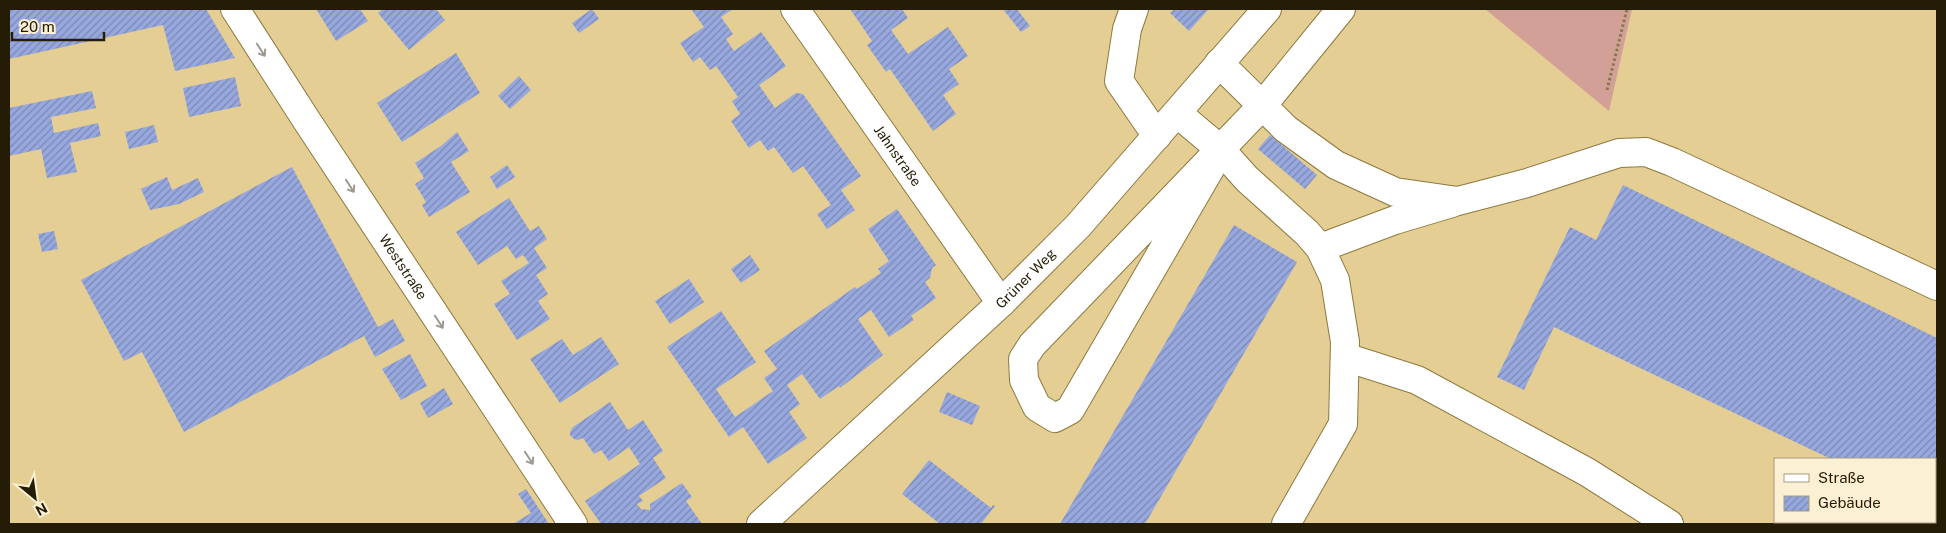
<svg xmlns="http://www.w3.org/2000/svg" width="1946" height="533" font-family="'Public Sans',sans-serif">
  <defs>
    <pattern id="building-hatch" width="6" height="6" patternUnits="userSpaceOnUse" patternTransform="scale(1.25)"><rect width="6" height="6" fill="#97a8de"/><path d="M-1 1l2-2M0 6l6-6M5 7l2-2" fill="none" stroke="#7b88b2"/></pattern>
  </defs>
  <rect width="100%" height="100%" fill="#e4ce93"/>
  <path fill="#d2a097" d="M1485,9h147l-23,102z"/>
  <g fill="url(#building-hatch)">
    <path d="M9,9h197l29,49 -60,13 -12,-46 -154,34z"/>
    <path d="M316,9h44l8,12 -32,20z"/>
    <path d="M383,9h53l9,11 -36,30 -31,-37z"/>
    <path d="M592,9l7,10 -20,14 -7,-10z"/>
    <path d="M691,9h42l-12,8 12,17 -7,5 8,12 27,-19 25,34 -27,19 16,23 21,-15 7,1 58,82 -20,14 14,20 -28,19 -10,-15 14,-9 -28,-39 -10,7 -19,-26 -6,4 -8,-11 -11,8 -18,-27 9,-7 -8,-13 6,-4 -22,-31 -6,4 -10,-13 -7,5 -13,-19 24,-16z"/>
    <path d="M850,9h52l6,9 -17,12 17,24 40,-27 20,29 -19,13 10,15 -16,11 13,19 -23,17 -43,-62 -4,3 -19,-27 5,-4z"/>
    <path d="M1003,9h14l13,17 -9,6z"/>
    <path d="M1175,9h34l-20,22 -19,-18z"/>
    <path d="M456,53l24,40 -78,49 -25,-39z"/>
    <path d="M519,76l12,14 -21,19 -12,-13z"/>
    <path d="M235,77l6,29 -52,11 -6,-29z"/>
    <path d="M92,91l4,17 -45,9 3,16 44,-10 3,13 -31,7 7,29 -30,6 -6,-29 -32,7v-48z"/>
    <path d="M154,125l4,17 -29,7 -4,-17z"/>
    <path d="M457,132l12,19 -18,11 19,30 -41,25 -7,-12 4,-3 -11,-18 9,-6 -9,-15 26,-17z"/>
    <path d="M1270,135l47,40 -12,14 -47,-40z"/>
    <path d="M507,165l8,12 -18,12 -7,-12z"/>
    <path d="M292,167l86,160 15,-8 12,22 -30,16 -11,-21 -180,96 -42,-80 -18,9 -43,-81z"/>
    <path d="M167,177l5,13 26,-12 6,14 -25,12 -29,6 -9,-21z"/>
    <path d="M1623,185l314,153v172l-2,-1v-50h-104l-277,-132 -30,63 -27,-13 73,-150 26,13z"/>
    <path d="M509,198l21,33 9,-5 8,13 -13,9 13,20 -11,7 12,19 -10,7 12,18 -33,21 -23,-36 16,-10 -9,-13 28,-18 -6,-8 -7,4 -9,-13 -29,19 -22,-33z"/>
    <path d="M897,209l39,56 -4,3 -2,10 -5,4 11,16 -25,18 3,4 -25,17 -18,-27 -13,9 25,36 -43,33 -1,-2 -19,13 -18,-25 -15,11 13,19 -11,8 18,26 -39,26 -25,-37 -14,10 -62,-90 54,-36 35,51 -40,27 19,28 38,-26 -9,-13 13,-9 -13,-18 91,-64 2,2 24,-16 -3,-4 11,-8 -21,-32z"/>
    <path d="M1234,225l63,37 -152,262h-85z"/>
    <path d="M54,231l4,18 -16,3 -4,-18z"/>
    <path d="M750,255l10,15 -19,13 -10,-14z"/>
    <path d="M689,279l15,23 -34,22 -15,-23z"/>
    <path d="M601,337l18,27 -59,39 -30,-44 32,-20 11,16z"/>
    <path d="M410,354l17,32 -26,14 -19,-31z"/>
    <path d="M444,388l9,16 -25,14 -8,-15z"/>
    <path d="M947,392l33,14 -8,19 -33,-13z"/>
    <path d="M610,402l18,28 15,-10 20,31 -10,7 13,20 -27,18 4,5 -6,3 4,5 9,1v-6l32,-21 10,14 -6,4 16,23h-101l-16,-23 55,-37 -11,-17 -20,14 -8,-11 -7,4 -11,-16 -5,2 -4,-1 -4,-4v-3l3,-5z"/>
    <path d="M929,460l62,48 2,-3 2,1 -14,18h-41l-38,-30z"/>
    <path d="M526,489l23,35h-36l18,-11 -13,-19z"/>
  </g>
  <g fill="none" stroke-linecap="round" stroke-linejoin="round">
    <g stroke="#8d793f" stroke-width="30">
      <g id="minor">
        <path id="s1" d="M235,9l72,112 266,403"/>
        <path id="s2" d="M795,9l206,294"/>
        <path d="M1134,9l-7,20 -8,52 38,55"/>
        <path d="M1219,63l67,66 50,36 59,27 63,9 69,-18 92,-30 27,-1 26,10 265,124"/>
        <path d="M1177,113l44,37 26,29 60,54 13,15 15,32 10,62 -2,82 -57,100"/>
        <path d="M1221,150l-151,260 -15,8 -18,-11 -13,-27 -1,-21 9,-14 230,-239 79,-97"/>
        <path d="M1320,248l75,-28 57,-17"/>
        <path d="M1345,357l72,23 170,92 82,52"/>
        <path id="s3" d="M761,524l240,-221 77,-77 189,-217"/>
      </g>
    </g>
    <path stroke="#87784e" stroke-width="3" stroke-dasharray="2.5 2.5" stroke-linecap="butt" d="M1607,90l20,-81"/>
    <use href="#minor" stroke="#fff" stroke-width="28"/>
  </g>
  <defs><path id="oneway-shaft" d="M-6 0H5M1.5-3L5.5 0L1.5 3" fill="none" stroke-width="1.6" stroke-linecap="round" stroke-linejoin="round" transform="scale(1.25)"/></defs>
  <g stroke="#9c998e">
    <use href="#oneway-shaft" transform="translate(261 50) rotate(57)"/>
    <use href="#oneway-shaft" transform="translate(350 186) rotate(57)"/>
    <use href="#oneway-shaft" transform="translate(439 322) rotate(57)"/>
    <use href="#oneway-shaft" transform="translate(529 458) rotate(57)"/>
  </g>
  <g text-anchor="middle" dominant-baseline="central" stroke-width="4.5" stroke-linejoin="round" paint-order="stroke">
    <g font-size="14" fill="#241c04" stroke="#fbf0d3">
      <text stroke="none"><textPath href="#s2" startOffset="179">Jahnstraße</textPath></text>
      <text stroke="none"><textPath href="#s1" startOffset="308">Weststraße</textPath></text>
      <text stroke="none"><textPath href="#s3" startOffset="361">Grüner Weg</textPath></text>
    </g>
  </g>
  <rect width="1946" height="533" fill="none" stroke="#241c04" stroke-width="20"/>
  <rect x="1774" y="458" width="162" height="65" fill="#fbf0d3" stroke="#a59b80"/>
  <rect x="1784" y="474" width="25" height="8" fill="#ffffff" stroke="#a59b80"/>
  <text x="1818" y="483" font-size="15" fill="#241c04">Straße</text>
  <rect x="1784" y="496" width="25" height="15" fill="url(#building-hatch)" stroke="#a59b80"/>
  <text x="1818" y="508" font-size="15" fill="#241c04">Gebäude</text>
  <g transform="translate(35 498) rotate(151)" stroke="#fbf0d3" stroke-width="4" paint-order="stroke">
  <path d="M0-4L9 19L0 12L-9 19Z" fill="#241c04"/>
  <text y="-8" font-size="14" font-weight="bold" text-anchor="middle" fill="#241c04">N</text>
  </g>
  <path d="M12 32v8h92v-8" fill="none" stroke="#241c04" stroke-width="2.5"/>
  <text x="20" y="32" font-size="15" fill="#241c04" stroke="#fbf0d3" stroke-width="4" paint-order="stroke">20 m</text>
</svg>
